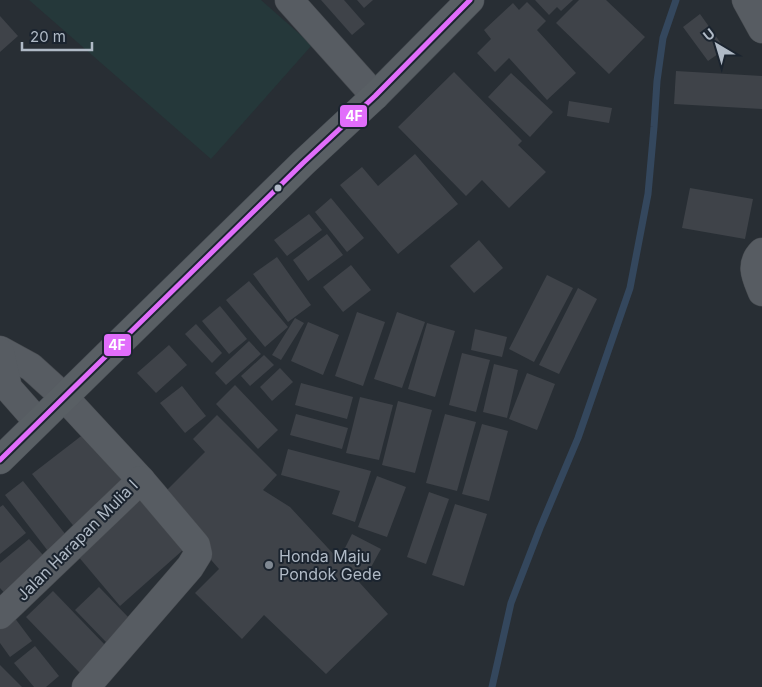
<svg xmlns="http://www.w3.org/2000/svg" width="762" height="687" font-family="Inter,sans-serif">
  <rect width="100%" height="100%" fill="#282e34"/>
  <path fill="#25383a" d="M29,0h232l51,45 -101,114z"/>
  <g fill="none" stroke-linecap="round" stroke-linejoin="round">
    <path stroke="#34475d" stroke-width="7" d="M492,687l19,-84 29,-75 38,-90 52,-150 18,-94 6,-67 3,-46 6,-43 13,-38"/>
  </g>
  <g fill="#3f4349">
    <path d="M321,0h23l21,24 -13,11z"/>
    <path d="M357,0h16l-9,8z"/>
    <path d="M535,0h38l-12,11 -4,-4 -8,8z"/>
    <path d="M579,0h27l39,37 -36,37 -53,-51z"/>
    <path d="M527,2l19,19 -9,9 39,43 -29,27 -38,-42 -14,14 -18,-19 14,-14 -7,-9 29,-27 6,7z"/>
    <path d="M700,14l25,35 -17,12 -25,-34z"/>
    <path d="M0,16l18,20 -18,16z"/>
    <path d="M676,71l86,5v33l-88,-5z"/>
    <path d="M454,72l68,69 -4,4 28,27 -37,36 -27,-28 -16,16 -68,-69z"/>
    <path d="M511,73l42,39 -23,25 -42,-40z"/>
    <path d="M569,101l43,7 -3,15 -42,-7z"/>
    <path d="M415,154l43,50 -60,50 -58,-69 22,-18 16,19z"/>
    <path d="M690,188l63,11 -8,40 -63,-11z"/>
    <path d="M331,198l33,40 -17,14 -32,-40z"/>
    <path d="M309,214l13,16 -35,26 -13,-16z"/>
    <path d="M327,234l16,21 -35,26 -15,-21z"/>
    <path d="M479,240l24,28 -29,25 -24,-27z"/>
    <path d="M277,257l34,48 -23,17 -35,-48z"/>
    <path d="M351,265l20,25 -28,22 -20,-25z"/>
    <path d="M547,275l26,13 -39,74 -25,-13z"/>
    <path d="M249,281l39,46 -23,20 -39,-47z"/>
    <path d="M578,288l19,11 -38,75 -20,-9z"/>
    <path d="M220,306l27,33 -18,15 -27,-33z"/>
    <path d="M357,312l28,10 -22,64 -28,-10z"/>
    <path d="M397,312l28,10 -23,66 -28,-9z"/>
    <path d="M295,318l9,5 -23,37 -9,-5z"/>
    <path d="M308,322l31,13 -16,40 -32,-14z"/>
    <path d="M427,323l28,8 -20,66 -27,-8z"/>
    <path d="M196,324l26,29 -10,10 -27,-29z"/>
    <path d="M475,329l32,8 -5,20 -31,-7z"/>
    <path d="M249,341l12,13 -35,31 -11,-12z"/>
    <path d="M169,345l18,20 -31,28 -19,-20z"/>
    <path d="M462,353l28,7 -14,52 -27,-7z"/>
    <path d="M264,355l10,10 -24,21 -9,-10z"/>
    <path d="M494,364l24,6 -11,48 -24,-6z"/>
    <path d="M280,368l13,14 -21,19 -12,-14z"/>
    <path d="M527,373l28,11 -18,46 -28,-11z"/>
    <path d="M301,383l52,14 -6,22 -52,-14z"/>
    <path d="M235,385l43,45 -20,19 -42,-45z"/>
    <path d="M182,386l24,30 -21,17 -25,-30z"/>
    <path d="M360,397l33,8 -14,55 -33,-7z"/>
    <path d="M398,401l34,9 -17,63 -33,-8z"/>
    <path d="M296,414l52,14 -6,21 -52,-14z"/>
    <path d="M445,414l31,8 -19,69 -31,-8z"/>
    <path d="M217,415l60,60 -14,15 27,17 49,53 13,-26 29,15 -17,31 -14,-8 38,42 -62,60 -62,-59 -22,24 -47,-46 24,-24 -61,-70 47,-47 -12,-13z"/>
    <path d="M482,424l26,7 -19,70 -27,-7z"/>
    <path d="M89,430l43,55 -56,44 -44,-55z"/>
    <path d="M288,449l83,22 -16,51 -23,-8 8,-23 -59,-16z"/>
    <path d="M377,476l29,11 -19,50 -29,-10z"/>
    <path d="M23,481l47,59 -19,15 -46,-60z"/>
    <path d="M141,488l42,62 -63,56 -48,-57z"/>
    <path d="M429,492l20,7 -23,65 -19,-7z"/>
    <path d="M455,504l32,10 -23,72 -32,-11z"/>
    <path d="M3,505l23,28 -26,21v-47z"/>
    <path d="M29,539l20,23 -42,34 -7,-8v-25z"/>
    <path d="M99,587l32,33 -24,23 -32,-33z"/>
    <path d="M53,591l54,56 -27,26 -54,-56z"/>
    <path d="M14,617l18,24 -22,16 -10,-14v-15z"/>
    <path d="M35,646l24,30 -13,11h-12l-20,-24z"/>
    <path d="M0,665l22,22h-22z"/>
  </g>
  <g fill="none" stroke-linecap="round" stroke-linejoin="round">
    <g stroke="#464a4f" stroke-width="29">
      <g id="minor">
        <path d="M289,0l86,96"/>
        <path d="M746,0l16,29"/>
        <path d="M762,252c-13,13 -6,25 0,40"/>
        <path d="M0,350l31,17 33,30 77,83 -141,135"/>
        <path d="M0,352l8,36 30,34"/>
        <path d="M86,687l104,-120 8,-13 -2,-9 -55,-65"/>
      </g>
    </g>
    <g stroke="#454a51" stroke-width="29">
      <path id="major" d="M0,460l303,-297 72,-67 95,-96"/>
    </g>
    <use href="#minor" stroke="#575c62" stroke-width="28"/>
    <use href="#major" stroke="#595f64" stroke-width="28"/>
    <g stroke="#1b242f" stroke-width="9">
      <path id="bus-1" d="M0,460l303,-297 72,-67 95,-96"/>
    </g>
    <use href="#bus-1" stroke="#e16dfb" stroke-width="5"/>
  </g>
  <circle fill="#b0bac6" stroke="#1b242f" stroke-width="2" cx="278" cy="188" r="4.5"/>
  <circle fill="#808993" stroke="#1b242f" stroke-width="2" cx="269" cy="565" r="5"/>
  <g text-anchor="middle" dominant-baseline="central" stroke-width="4" stroke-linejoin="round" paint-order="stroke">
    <g font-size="16" fill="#b0bac6" stroke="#1b242f">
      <text transform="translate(77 540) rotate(-45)">Jalan Harapan Mulia I</text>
    </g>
    <g font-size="16" fill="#b0bac6" stroke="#1b242f" text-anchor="start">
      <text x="279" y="556">Honda Maju<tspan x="279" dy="18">Pondok Gede</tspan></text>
    </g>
  </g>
  <g stroke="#1b242f" stroke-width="2">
    <rect x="339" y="104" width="29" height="24" rx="5" fill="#e16dfb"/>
    <rect x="103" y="333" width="29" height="24" rx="5" fill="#e16dfb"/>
  </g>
  <g font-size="14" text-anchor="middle" font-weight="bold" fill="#fff">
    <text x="354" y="121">4F</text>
    <text x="117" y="350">4F</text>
  </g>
  <g transform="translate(717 45) rotate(322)" stroke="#1b242f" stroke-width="4" paint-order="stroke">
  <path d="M0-4L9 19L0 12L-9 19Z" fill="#b0bac6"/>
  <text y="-8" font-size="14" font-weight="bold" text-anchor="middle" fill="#b0bac6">U</text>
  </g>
  <path d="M22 42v8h70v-8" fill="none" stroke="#b0bac6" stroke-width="2.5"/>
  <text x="30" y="42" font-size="15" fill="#b0bac6" stroke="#1b242f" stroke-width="4" paint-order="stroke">20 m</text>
</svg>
